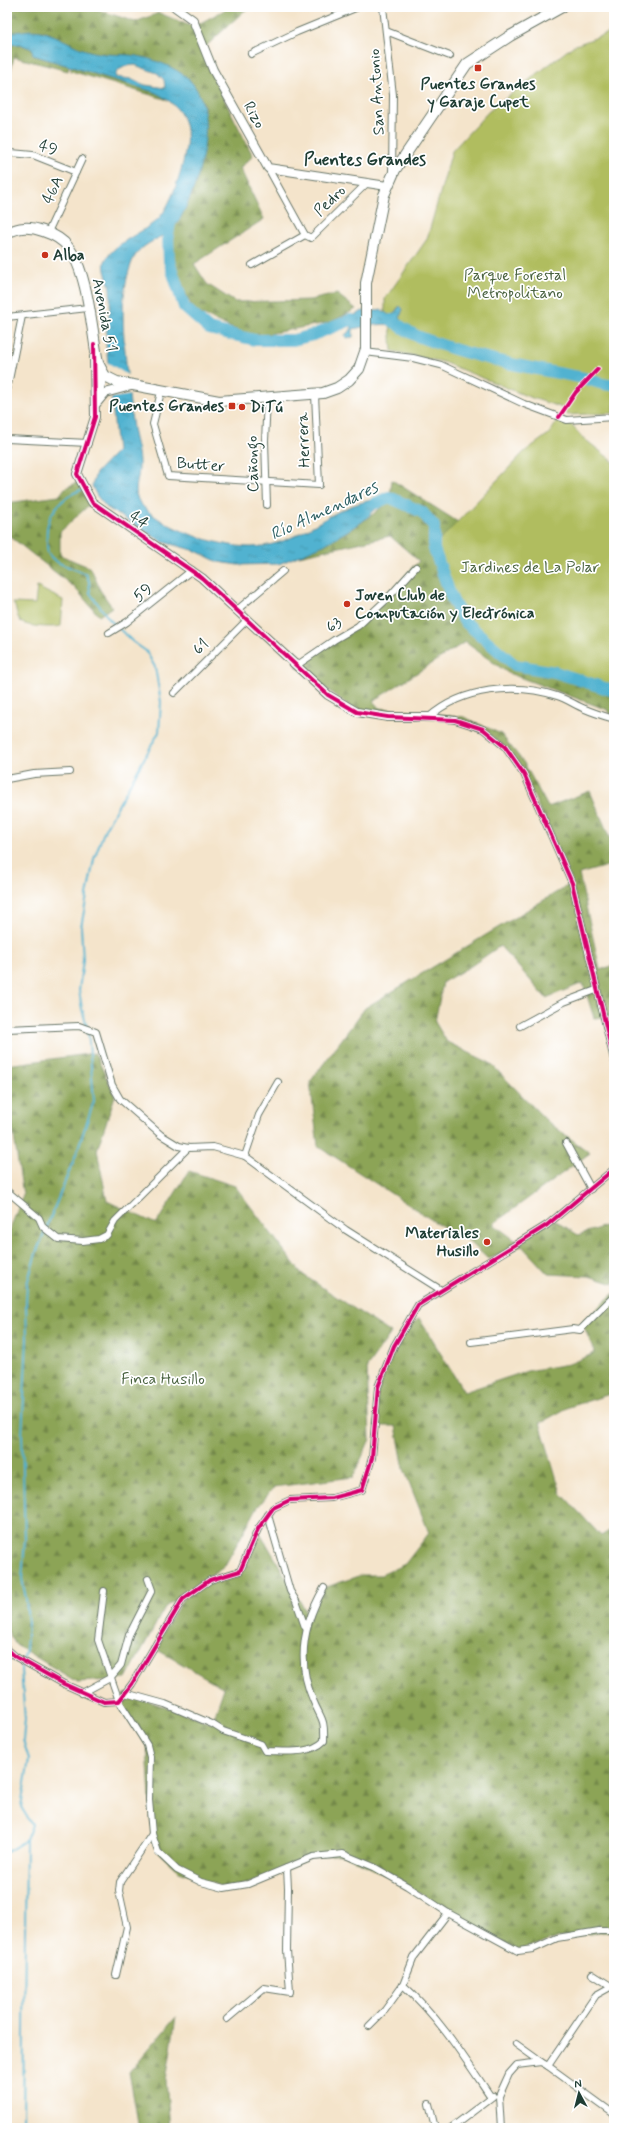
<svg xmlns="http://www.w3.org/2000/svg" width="621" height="2135" font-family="Mynerve,sans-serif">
  <defs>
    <pattern id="forest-firs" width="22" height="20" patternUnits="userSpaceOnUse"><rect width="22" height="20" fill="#8ca456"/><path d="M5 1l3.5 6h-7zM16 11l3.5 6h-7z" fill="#728748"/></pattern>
    <pattern id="water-ripples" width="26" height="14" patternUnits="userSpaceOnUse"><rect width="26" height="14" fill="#51b2d0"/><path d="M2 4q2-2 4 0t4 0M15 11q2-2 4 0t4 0" fill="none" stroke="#4392aa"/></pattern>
  </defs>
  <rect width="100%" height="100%" fill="#fff"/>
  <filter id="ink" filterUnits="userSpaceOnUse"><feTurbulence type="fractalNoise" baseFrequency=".025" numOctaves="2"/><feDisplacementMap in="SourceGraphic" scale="8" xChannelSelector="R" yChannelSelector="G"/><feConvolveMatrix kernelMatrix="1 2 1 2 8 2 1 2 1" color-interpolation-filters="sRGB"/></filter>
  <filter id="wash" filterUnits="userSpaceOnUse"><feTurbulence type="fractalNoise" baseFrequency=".012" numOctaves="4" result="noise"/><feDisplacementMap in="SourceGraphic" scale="16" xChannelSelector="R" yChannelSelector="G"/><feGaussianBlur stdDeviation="0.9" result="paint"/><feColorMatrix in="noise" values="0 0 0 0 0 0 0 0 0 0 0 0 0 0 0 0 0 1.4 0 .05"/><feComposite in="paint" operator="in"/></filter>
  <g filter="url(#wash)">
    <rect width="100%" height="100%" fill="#f4e4cb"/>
    <g fill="url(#forest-firs)" stroke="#567045">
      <path d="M7,7h83l45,15 24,-9 34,14 37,-20h22l-8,4 -40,37 6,23 43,85 -13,12 24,51 -70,45 13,20 28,18 75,-2 27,-6 19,15 -25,13 -79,15 -58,-26 -22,-45v-36l9,-14 16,-39 8,-47 -1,-27 -63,-46 -33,-1 -26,-6 -37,-19 -38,2z"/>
      <path d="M20,44l12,5 1,6 36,11 -1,5 -54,-14 -7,29v-41z"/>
      <path d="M71,67l83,25 17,9 -100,-30z"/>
      <path d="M392,480l66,42 57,143 40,7 59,19v29l-6,-10 -100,-37 -43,-31 -92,59 6,7 85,9 37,17 23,29 24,44 42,-16 24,57v16l-35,10 21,96 14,-5v51l-20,2 -11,-35 -37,15 -46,-52 -29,20 -28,16 -8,40 12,20 43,21 58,59 42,31 -97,71 22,16 38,-21 25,16 36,-12v61l-25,-8 -41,-2 -26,-28 -34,13 -19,-18 -34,-19 -117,-76 -8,-64 55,-74 207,-125 -48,-109 -19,-27 -22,-18 -28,-9 -98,-8 -61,-46 62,-40 61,-65 -29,-25 -91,20c22,-10 78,-38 90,-58 2,-5 2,-13 3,-18z"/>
      <path d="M80,481l12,21 -32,30v23l31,13 9,22 12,17 -13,9 -24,-28 -68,-54v-31l52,-7 6,-8z"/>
      <path d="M95,1053l20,43 -18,54 10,51 49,23 33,-53 46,15 67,88 89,59 -24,34 3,72 -17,38 -79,10 -17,21 -33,59 -59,40 -39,72 -49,3 -61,-37 -9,-15v-393l16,-42 -16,-104v-26z"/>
      <path d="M614,1293v111l-4,-10 -41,13 -29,16 21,70 40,43 13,-8v403l-57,7 -39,13 -111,-65 -64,-32 -30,3 -65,27 -24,4 -47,-18 -19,-18 -6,-18 -5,-89 -28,-44 6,-8 87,30 12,-35 -70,-40 29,-49 27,-19 30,-9 18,-42 51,88 15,-29 37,-13h20l24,-11 24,-31 -25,-64 -8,-43h-21l3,-39 16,-41 25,-28 45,74 63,-21 42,-7 26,-11 -13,-31z"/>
      <path d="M176,2017l-10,63 4,48h-31l-10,-56z"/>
    </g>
    <g fill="#b0bd5f" stroke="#687d4a">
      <path d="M614,31v382l-47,2 -7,-8 -31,-10 -86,-35 -51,-11 -2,-28 12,-1 -2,-5 3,-8 -5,-2 -5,8h-6l-2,-3v-13l42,-60 25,-88 36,-39 85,-66z"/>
      <path d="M559,417l8,3 15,17 32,25v229l-59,-19 -40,-7 -51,-44 -12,-22 -18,-50 7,-10 83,-87 26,-19z"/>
      <path d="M37,587l26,13 -2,26c-7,2 -37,1 -41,-5 -4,-6 -3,-13 -7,-18l22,1z"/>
    </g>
    <g fill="url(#water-ripples)" stroke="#387882" fill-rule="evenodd">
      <path d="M30,30c24,0 40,17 63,22 16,4 33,1 49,5 17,4 40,13 51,27 26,33 6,100 -12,133 -14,25 -39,21 -49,45 -14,36 -8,74 -5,112 2,18 3,36 6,54 2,13 7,26 6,40 0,12 -7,24 1,35 20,25 79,44 111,44 40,-1 61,-24 95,-39 14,-6 28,-9 43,-11l-27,25 -38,23 -45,19 -41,1 -20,-3 -22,-11 -33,-9 -56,-34 -10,-12 -5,-10 4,-13 21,-22 -11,-108c0,-19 6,-35 4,-54 -1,-10 -9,-21 -4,-30 11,-18 35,-25 51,-39 9,-8 16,-26 20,-37 12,-38 20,-71 -23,-91l-121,-37 -1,-6 -12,-5 -13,1v-12zM135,65l22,8 7,7 1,8 -20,-3 -14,-6 -16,-2 2,-6 9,-5z"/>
      <path d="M400,306l3,3 -3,8 4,10c-19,-5 -32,-2 -51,2v8l-7,1 -1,-3 6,-5 1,-5h-8l-6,4 -4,-7 13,-7h8l8,-4 9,1 9,-3 9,7 3,-1z"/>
    </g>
    <path fill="#f4e4cb" d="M107,362l22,14 2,19 -20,3z"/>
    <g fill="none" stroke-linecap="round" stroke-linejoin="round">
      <g stroke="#51b2d0" stroke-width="2">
        <path d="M83,489c-22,8 -39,26 -36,51 0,4 0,10 1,13 6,12 27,15 38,21l3,7 1,12 19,26 24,23 13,9 9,16 6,35 -2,30 -54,97 -11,30 -13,68 2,33 -4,30 3,19 5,18"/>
        <path d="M7,1852l19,-12"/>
        <path d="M23,2128l3,-288 6,-15 -11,-18 8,-48 -6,-19 2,-21 -4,-49 5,-21 2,-26 -2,-25 -4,-19 3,-40 -3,-104 5,-96 -1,-36 1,-19 9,-31 39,-96 19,-56 -6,-70"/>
      </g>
      <g stroke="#51b2d0" stroke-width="12">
        <path d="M171,218l-3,16 1,27 15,46 25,22 46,11h38l20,-5 38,-15"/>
        <path d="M391,320c8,5 17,12 26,16 52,21 107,31 162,41 12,2 23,9 35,8"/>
        <path d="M376,503l13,-6 33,15 12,14v23l18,50 12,22 51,44 40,7 59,19"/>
      </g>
    </g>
  </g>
  <g filter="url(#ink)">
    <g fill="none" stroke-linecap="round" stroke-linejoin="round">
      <g stroke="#6a7769" stroke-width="8">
        <g id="minor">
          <path d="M383,7l10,88 -1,78"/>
          <path d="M386,31l64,25"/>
          <path d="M251,54l46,-22 61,-25"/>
          <path d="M11,153l22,2 43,17"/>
          <path d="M268,168l37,67 6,3 56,-55"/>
          <path d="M48,232l34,-73"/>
          <path d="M252,265l53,-30"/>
          <path d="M7,317l81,-9"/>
          <path d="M365,352l48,6 28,7 83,39 43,16 47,-3"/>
          <path d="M7,390l15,-74"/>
          <path d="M161,392l-8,32 15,52 151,9 -4,-91"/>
          <path d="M7,439l81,4"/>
          <path d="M267,505l-2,-64 2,-42"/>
          <path d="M237,610l46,-39"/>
          <path d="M109,633l18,-11 65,-52"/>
          <path d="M296,666l38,-26 24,-14 29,-27 29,-32"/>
          <path d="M174,693l73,-73"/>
          <path d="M429,717l26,3 28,9 22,18 19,27 48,109 42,177"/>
          <path d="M429,717c33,-29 86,-35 128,-21 10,3 18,9 28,13 9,4 19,7 29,10"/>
          <path d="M7,779l27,-5 36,-2"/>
          <path d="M520,1026l44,-24 32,-12"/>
          <path d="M7,1029l72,-3 17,6 16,53 8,14 41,36 18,11 9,2 25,-1 32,9 101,74 95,60"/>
          <path d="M566,1143l25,46"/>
          <path d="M245,1156l14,-41 19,-33"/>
          <path d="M7,1191l32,27 4,9 15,12 25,2 16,-2 8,-4 8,-14 73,-73"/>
          <path d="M471,1342l102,-13 7,1 34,-34"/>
          <path d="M268,1515l22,76 6,10 9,26"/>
          <path d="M104,1591l-6,49 21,61 28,44 3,12 -1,43 3,34 6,18 19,18 24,12 23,6 24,-4 65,-27 30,-3 31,13 33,19 41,27 70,38 15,-2 24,-11 42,-7h15"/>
          <path d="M7,1649l9,8 48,27 40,18 15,-1 13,-17 51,-85 27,-19 30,-9 18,-42 15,-21 17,-8 42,-2 30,-8 10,-32 6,-71 16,-41 24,-41 129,-80 67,-56"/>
          <path d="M82,1693l28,-15 11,-13 8,-30 23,-45 -4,-11"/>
          <path d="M125,1693l40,11 47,20 11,7 38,13 4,7c20,0 45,4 59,-10 1,-24 -3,-21 -11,-41 -17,-39 -10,-76 11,-112"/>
          <path d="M592,1974l22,14"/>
          <path d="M116,1975l11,-48 -8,-36 1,-9 32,-48"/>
          <path d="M403,1985c36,32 61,72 88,112"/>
          <path d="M227,2019l37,-31 26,4 -3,-42 1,-62 -1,-20"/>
          <path d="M369,2026l16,-16 18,-25 11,-28 34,-44"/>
          <path d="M516,2044l25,18"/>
          <path d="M548,2066l66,48"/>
          <path d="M429,2104l6,24"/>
          <path d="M451,2128l42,-32"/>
          <path d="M501,2128l-2,-32 10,-22 8,-9 24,-3 7,4 48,-71 18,-10"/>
        </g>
      </g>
      <g stroke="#6a7769" stroke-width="10">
        <g id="tertiary">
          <path d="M175,7l18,13 20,50 55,98 119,18"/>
          <path d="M94,357l1,60 -18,57 15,28 110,76 126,117 29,17 31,5h41"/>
          <path d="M98,397l4,-17v-9"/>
          <path d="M96,404l9,-11 26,-7"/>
        </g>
      </g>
      <g stroke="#6a7769" stroke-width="12">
        <path id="primary" d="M7,233c12,-6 22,-7 36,-2 9,3 19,8 25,16 20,24 24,85 30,116l7,13 12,6 102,19 104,-8 14,-5 12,-8 10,-11 7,-20v-66l18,-88 11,-25 72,-106 43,-28 52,-29"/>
      </g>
      <use href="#minor" stroke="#fff" stroke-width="6"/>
      <use href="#tertiary" stroke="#fff" stroke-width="8"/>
      <use href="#primary" stroke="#fff" stroke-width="10"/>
      <g stroke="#fff" stroke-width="6">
        <g id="cycleway">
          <path d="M94,344l1,73 -18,57 15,28 110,76 126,117 29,17 31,5 67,3 28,9 22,18 19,27 48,109 42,177"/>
          <path d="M559,417l17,-25 22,-23"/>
          <path d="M7,1649l9,8 48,27 40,18 15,-1 13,-17 51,-85 27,-19 30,-9 18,-42 15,-21 17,-8 42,-2 30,-8 10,-32 6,-71 16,-41 24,-41 129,-80 67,-56"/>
        </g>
      </g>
      <use href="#cycleway" stroke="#d6006c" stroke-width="4"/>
    </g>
  </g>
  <g fill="#c8321e" stroke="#fff" stroke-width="1.5">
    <rect x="474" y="64" width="8" height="8" rx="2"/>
    <circle cx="45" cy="255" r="4"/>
    <rect x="228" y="402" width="8" height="8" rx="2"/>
    <circle cx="242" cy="407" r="4"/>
    <circle cx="347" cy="604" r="4"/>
    <circle cx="487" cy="1242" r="4"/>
  </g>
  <g text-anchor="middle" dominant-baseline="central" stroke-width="3.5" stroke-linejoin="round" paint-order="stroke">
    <g font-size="16" font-weight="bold" fill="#1f3d34" stroke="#fff" text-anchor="start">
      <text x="478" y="84" text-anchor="middle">Puentes Grandes<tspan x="478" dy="18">y Garaje Cupet</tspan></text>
      <text x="53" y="255">Alba</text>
      <text x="224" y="406" text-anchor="end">Puentes Grandes</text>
      <text x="250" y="407">DiTú</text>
      <text x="355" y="595">Joven Club de<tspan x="355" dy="18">Computación y Electrónica</tspan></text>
      <text x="479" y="1233" text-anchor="end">Materiales<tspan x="479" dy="18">Husillo</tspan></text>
    </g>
    <g font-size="16" fill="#1f3d34" stroke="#fff">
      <text transform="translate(377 92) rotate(-93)">San Antonio</text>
      <text transform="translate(254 115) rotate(61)">Rizo</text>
      <text transform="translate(48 148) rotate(19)">49</text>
      <text transform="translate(53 190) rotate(-65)">46A</text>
      <text transform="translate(330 201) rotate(-44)">Pedro</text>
      <text transform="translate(104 315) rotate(79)">Avenida 51</text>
      <text transform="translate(304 440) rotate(-92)">Herrera</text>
      <text transform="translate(253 464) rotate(-91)">Cañongo</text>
      <text transform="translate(201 465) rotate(4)">Butter</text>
      <text transform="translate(139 520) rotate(35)">44</text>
      <text transform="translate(143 593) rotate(-38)">59</text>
      <text transform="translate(334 625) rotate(-31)">63</text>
      <text transform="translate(201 647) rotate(-45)">61</text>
    </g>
    <g font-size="16" fill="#4a6341" stroke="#fff">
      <text x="515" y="275">Parque Forestal<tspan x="515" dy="18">Metropolitano</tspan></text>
      <text x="530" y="567">Jardines de La Polar</text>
      <text x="163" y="1379">Finca Husillo</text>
    </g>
    <g font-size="17" font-weight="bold" fill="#1f3d34" stroke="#fff">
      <text x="365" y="160">Puentes Grandes</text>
    </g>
    <g font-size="17" font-style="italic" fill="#2e6063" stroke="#fff">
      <text transform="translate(324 511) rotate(-25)">Río Almendares</text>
    </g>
  </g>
  <rect width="621" height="2135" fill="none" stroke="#fff" stroke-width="24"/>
  <g transform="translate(579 2093) rotate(353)" stroke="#ffffff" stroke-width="3" paint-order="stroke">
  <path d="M0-3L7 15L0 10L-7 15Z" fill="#1f3d34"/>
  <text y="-6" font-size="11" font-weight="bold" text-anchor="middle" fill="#1f3d34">N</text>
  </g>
</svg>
